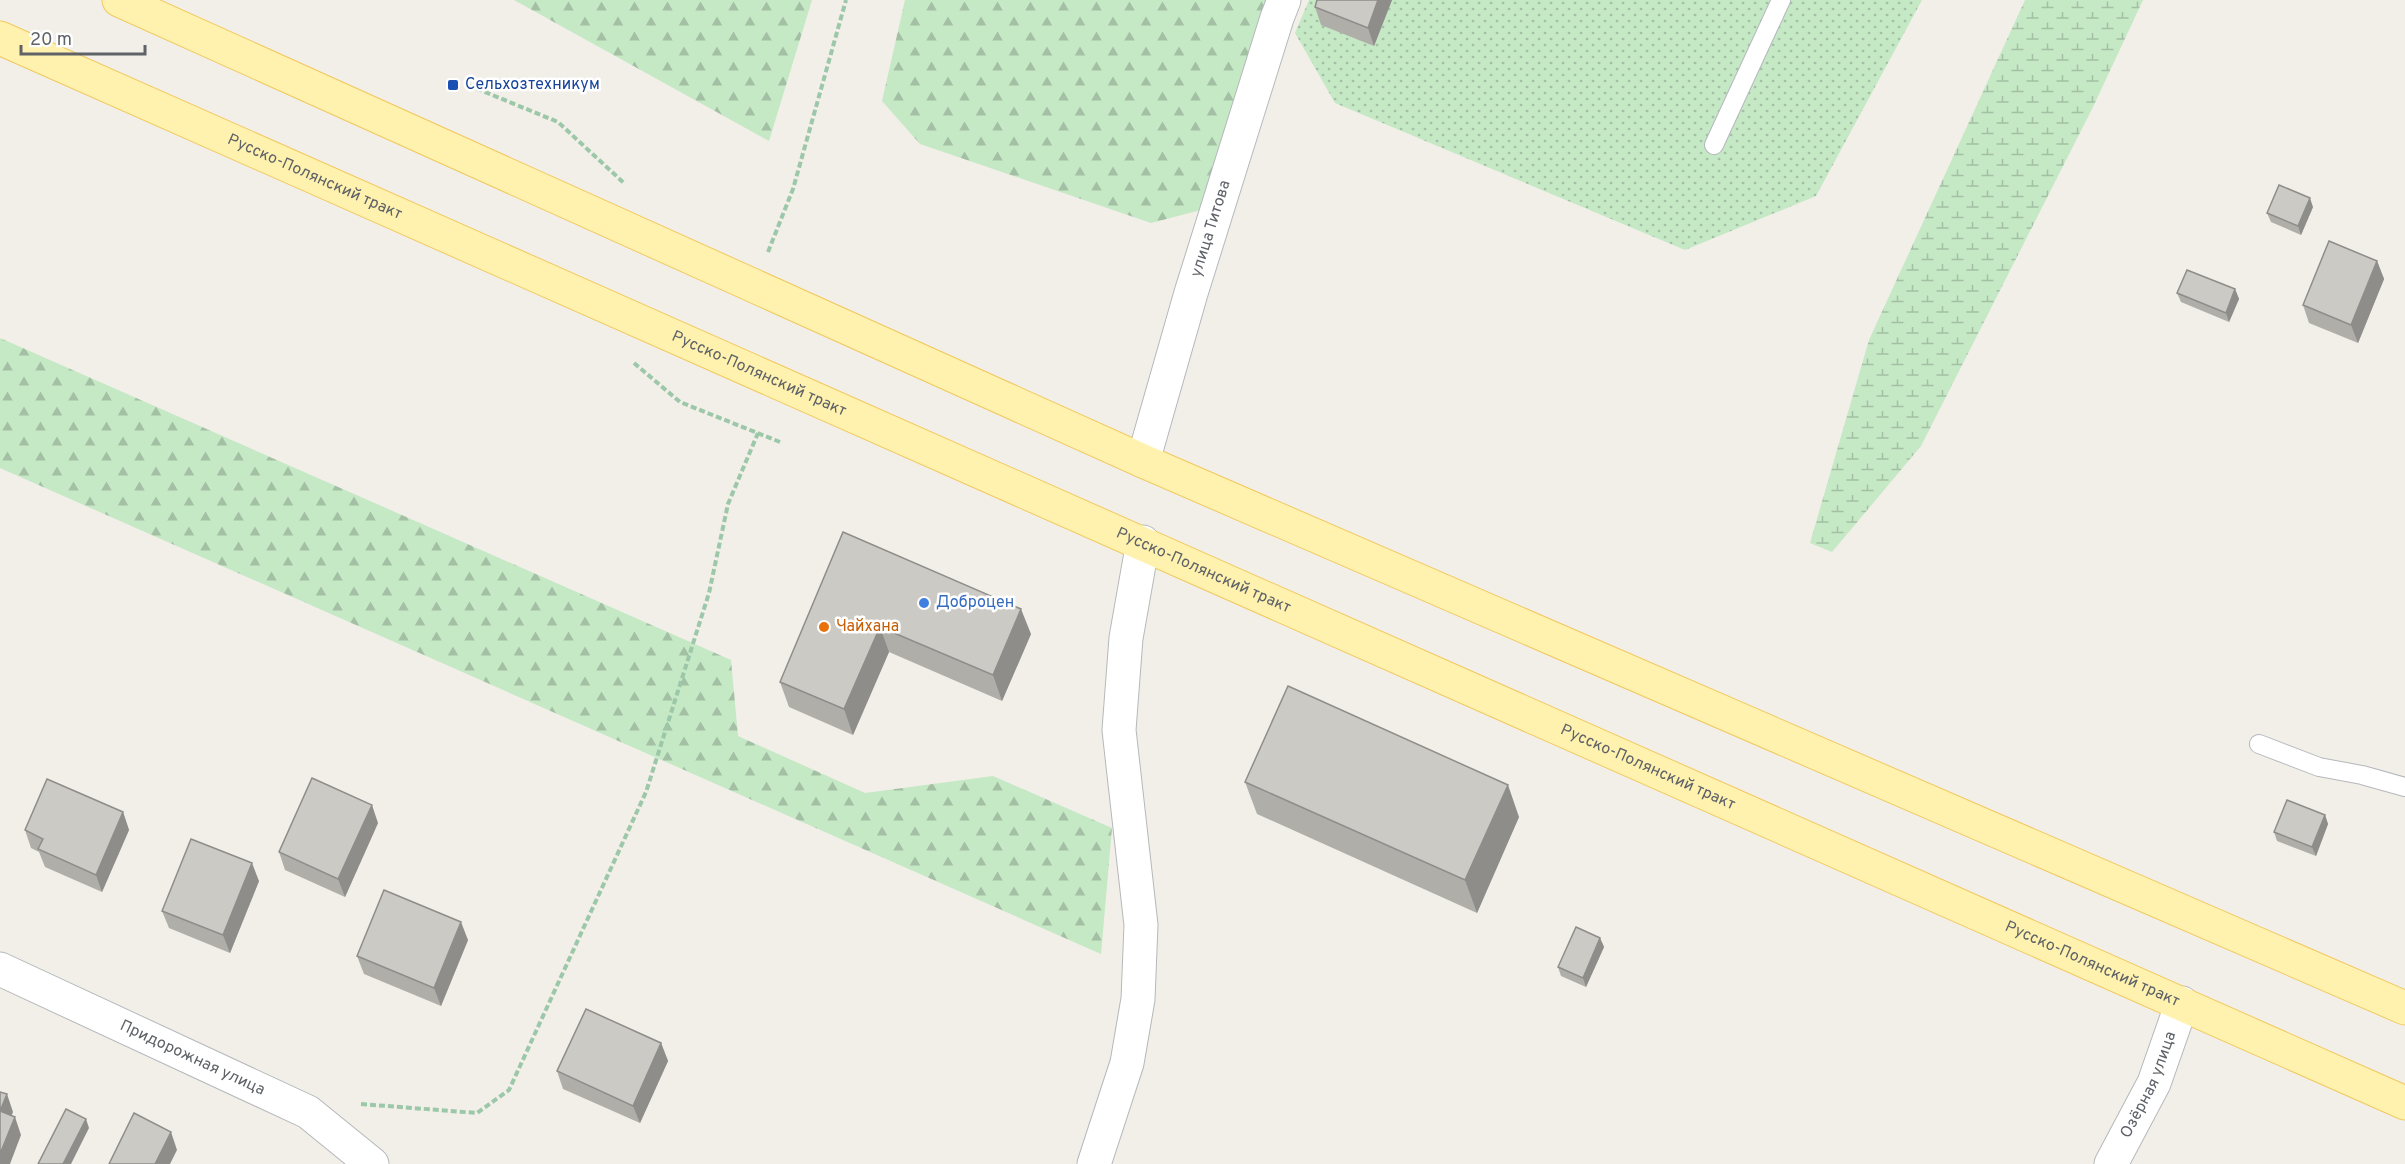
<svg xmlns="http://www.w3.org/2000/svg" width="2405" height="1164" font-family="Overpass,sans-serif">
  <defs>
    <pattern id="forest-firs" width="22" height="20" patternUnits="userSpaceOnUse" patternTransform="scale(1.5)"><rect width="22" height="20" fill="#c5e8c5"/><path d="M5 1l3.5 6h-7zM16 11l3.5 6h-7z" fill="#a3c0a4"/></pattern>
    <pattern id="wetland-marsh" width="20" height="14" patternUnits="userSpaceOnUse" patternTransform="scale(1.5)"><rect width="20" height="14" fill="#c5e8c5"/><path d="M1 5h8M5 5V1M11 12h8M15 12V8" fill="none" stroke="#a3c0a4"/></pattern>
    <pattern id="garden-dots" width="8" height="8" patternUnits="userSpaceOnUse" patternTransform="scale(1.5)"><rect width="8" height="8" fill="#c5e8c5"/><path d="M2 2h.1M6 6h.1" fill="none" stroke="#a3c0a4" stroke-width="1.8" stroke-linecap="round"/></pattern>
  </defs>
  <rect width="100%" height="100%" fill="#f1efe8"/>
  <g fill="url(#forest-firs)">
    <path d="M514,0h298l-43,141z"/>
    <path d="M905,0h361l-65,210 -50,13 -231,-79 -38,-43z"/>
    <path d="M0,338l731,322 7,76 127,57 128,-17 119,52 -11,126 -1101,-486z"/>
  </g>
  <path fill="url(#wetland-marsh)" d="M2025,0h118l-50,107 -172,339 -89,106 -22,-9 59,-203z"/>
  <path fill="url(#garden-dots)" d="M1309,0h613l-106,196 -131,54 -350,-147 -40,-70z"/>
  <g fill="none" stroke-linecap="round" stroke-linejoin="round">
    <g stroke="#b5b8bc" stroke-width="20">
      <g id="lane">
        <path d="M1714,145l67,-145"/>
        <path d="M2259,744l60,23 43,8 43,12"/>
      </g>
    </g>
    <g stroke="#b5b8bc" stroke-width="35">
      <g id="street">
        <path id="s1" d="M1143,461l48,-168 86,-275 7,-18"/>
        <path id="s2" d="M0,969l308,143 64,52"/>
        <path d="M1094,1164l33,-101 11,-64 3,-74 -22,-195 7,-92 17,-96"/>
        <path id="s3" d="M2111,1164l43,-81 28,-80"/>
      </g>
    </g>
    <g stroke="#f2c960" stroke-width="35">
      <g id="primary">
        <path d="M119,0l1024,461 1262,547"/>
        <path id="s4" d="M0,38l2405,1065"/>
      </g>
    </g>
    <g stroke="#9cc7a9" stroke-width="4" stroke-dasharray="6 3" stroke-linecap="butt">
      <path d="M468,85l90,37 67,62"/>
      <path d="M768,252l25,-63 53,-189"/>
      <path d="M634,363l46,39 100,40"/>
      <path d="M361,1104l116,9 32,-23 137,-298 63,-199 19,-89 30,-71"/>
    </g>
    <use href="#lane" stroke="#fff" stroke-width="18"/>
    <use href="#street" stroke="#fff" stroke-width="33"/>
    <use href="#primary" stroke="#fff2af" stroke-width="33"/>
  </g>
  <g fill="#afaea9">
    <path d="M1317,0h75l-18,46 -53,-21 -6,-18z"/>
    <path d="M2313,207l-12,28 -30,-13 -4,-9z"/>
    <path d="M2377,261l7,18 -26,64 -49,-20 -6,-18z"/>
    <path d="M2235,289l4,10 -10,23 -48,-20 -4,-9z"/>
    <path d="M843,532l188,102 -29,67 -113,-49 -36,83 -64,-28 -9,-25z"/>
    <path d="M1245,782l274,35 -42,96 -220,-99z"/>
    <path d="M123,812l6,18 -27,62 -57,-25 -6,-15 -8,-4 -6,-18z"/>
    <path d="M2325,815l3,9 -12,32 -39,-15 -3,-9z"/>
    <path d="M378,823l-33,74 -60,-27 -6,-18z"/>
    <path d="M259,881l-29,72 -61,-25 -7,-17z"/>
    <path d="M1600,938l4,9 -18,40 -25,-11 -3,-9z"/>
    <path d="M468,940l-27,66 -77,-32 -7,-18z"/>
    <path d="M661,1043l7,18 -28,62 -77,-34 -6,-18z"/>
  </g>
  <g fill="#8f8d8a">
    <path d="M1378,0h14l-18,46 -6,-18z"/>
    <path d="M2310,198l3,9 -12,28 -3,-9z"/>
    <path d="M2377,261l7,18 -26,64 -7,-18z"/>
    <path d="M2235,289l4,10 -10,23 -3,-9z"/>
    <path d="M1021,609l10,25 -29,67 -9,-26z"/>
    <path d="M880,627l9,25 -36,83 -9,-26z"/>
    <path d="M1508,785l11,32 -42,96 -12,-33z"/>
    <path d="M372,805l6,18 -33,74 -7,-18z"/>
    <path d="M123,812l6,18 -27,62 -6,-17z"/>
    <path d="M2325,815l3,9 -12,32 -4,-9z"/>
    <path d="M252,863l7,18 -29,72 -7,-18z"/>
    <path d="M461,922l7,18 -27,66 -7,-18z"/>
    <path d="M1600,938l4,9 -18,40 -3,-9z"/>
    <path d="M661,1043l7,18 -28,62 -7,-17z"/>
    <path d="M7,1094l6,18 -7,17 -6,-18z"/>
    <path d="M15,1117l6,18 -11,29h-10v-10z"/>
    <path d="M86,1119l3,9 -18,36h-8z"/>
    <path d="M171,1132l6,18 -7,14h-15z"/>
  </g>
  <g fill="#cccac5" stroke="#8f8d8a" stroke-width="1.5">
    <path d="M1317,0h61l-10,28 -53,-21z"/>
    <path d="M2279,185l31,13 -12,28 -31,-13z"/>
    <path d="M2329,241l48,20 -26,64 -48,-20z"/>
    <path d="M2187,270l48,19 -9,24 -49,-20z"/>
    <path d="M843,532l178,77 -28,66 -113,-48 -36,82 -64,-27z"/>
    <path d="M1288,686l220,99 -43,95 -220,-98z"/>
    <path d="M312,778l60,27 -34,74 -59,-27z"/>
    <path d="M47,779l76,33 -27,63 -58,-26 5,-10 -18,-9z"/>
    <path d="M2287,800l38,15 -13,32 -38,-15z"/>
    <path d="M191,839l61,24 -29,72 -61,-24z"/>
    <path d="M384,890l77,32 -27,66 -77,-32z"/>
    <path d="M1576,927l24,11 -17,40 -25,-11z"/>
    <path d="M586,1009l75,34 -28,63 -76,-35z"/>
    <path d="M0,1092l7,2 -7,17z"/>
    <path d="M66,1109l20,10 -23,45h-25z"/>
    <path d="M0,1111l15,6 -15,37z"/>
    <path d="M134,1113l37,19 -16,32h-46z"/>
  </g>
  <rect fill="#1a4fb4" stroke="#fff" stroke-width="2" x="447" y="79" width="12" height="12" rx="3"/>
  <circle fill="#3f7fe0" stroke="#fff" stroke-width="2" cx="924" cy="603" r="6"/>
  <circle fill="#e8710a" stroke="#fff" stroke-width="2" cx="824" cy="627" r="6"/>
  <g text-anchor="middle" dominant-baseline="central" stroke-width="5" stroke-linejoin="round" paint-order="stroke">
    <g font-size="16" fill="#164399" stroke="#fff" text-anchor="start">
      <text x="465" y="85">Сельхозтехникум</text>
    </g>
    <g font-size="16" fill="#5f6368" stroke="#fff">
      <text stroke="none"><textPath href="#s4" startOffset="344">Русско-Полянский тракт</textPath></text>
      <text stroke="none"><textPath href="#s1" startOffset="242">улица Титова</textPath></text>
      <text stroke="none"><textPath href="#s4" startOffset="830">Русско-Полянский тракт</textPath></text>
      <text stroke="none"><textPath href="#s4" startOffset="1316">Русско-Полянский тракт</textPath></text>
      <text stroke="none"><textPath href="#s4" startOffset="1802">Русско-Полянский тракт</textPath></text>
      <text stroke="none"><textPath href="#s4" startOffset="2288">Русско-Полянский тракт</textPath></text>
      <text stroke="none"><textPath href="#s2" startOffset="212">Придорожная улица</textPath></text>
      <text stroke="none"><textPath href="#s3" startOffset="88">Озёрная улица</textPath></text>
    </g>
    <g font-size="16" fill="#366cbe" stroke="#fff" text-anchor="start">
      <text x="936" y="603">Доброцен</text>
    </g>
    <g font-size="16" fill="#c56008" stroke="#fff" text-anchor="start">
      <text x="836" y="627">Чайхана</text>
    </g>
  </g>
  <path d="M21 45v9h124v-9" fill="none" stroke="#5f6368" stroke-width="3"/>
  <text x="30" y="45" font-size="18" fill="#5f6368" stroke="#ffffff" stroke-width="4.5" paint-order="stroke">20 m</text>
</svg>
